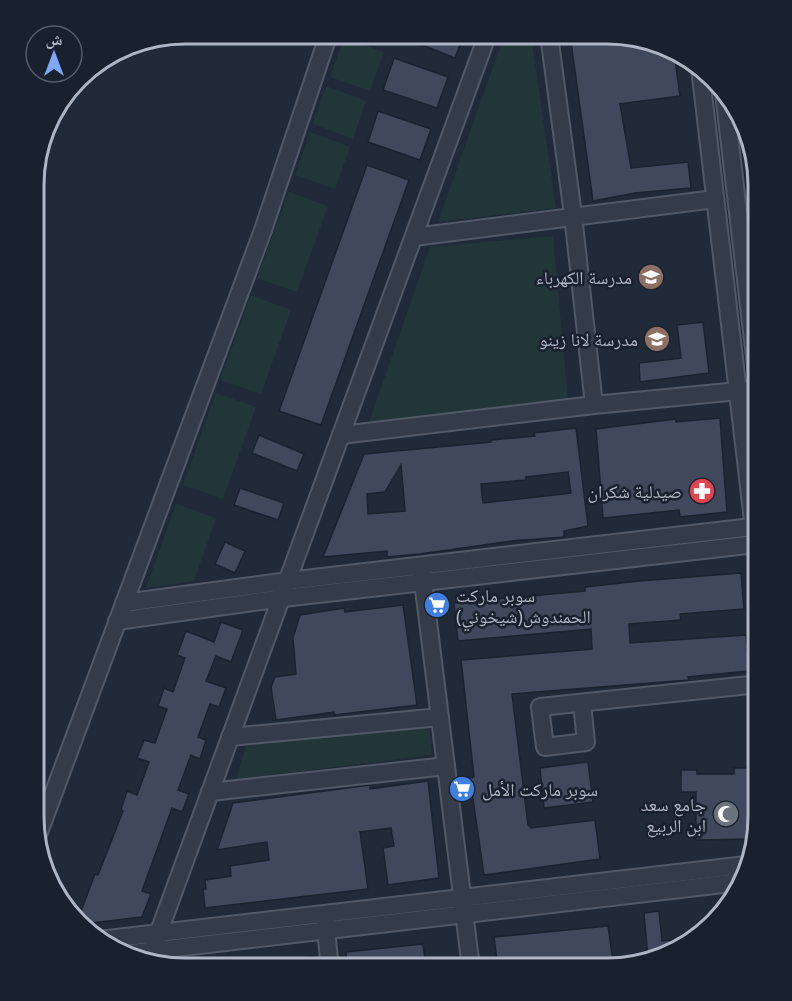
<svg xmlns="http://www.w3.org/2000/svg" width="792" height="1001" font-family="'Noto Sans','Noto Naskh Arabic',sans-serif">
  <rect width="100%" height="100%" fill="#202a39"/>
  <g fill="#22363a">
    <path d="M504,36h27l25,172 -118,14z"/>
    <path d="M344,38l40,14 -14,39 -40,-14z"/>
    <path d="M326,86l40,15 -13,38 -40,-15z"/>
    <path d="M310,132l40,15 -15,42 -40,-14z"/>
    <path d="M745,135l14,49v62h-1z"/>
    <path d="M289,192l39,14 -31,86 -40,-14z"/>
    <path d="M553,236l15,164 -200,25 62,-178z"/>
    <path d="M251,295l40,15 -30,84 -41,-14z"/>
    <path d="M216,393l40,14 -33,92 -40,-14z"/>
    <path d="M176,504l40,14 -22,63 -48,7z"/>
    <path d="M429,724l3,31 -196,24 10,-33z"/>
  </g>
  <g fill="#3f495b" stroke="#1b2330" stroke-width="1.5" fill-rule="evenodd">
    <path d="M628,34l46,18 6,44 -60,8 11,64 57,-6 3,26 -56,5 -42,8 -22,-159z"/>
    <path d="M402,37h61l-8,21z"/>
    <path d="M394,58l54,19 -11,31 -54,-18z"/>
    <path d="M378,111l53,18 -11,31 -52,-18z"/>
    <path d="M367,165l42,15 -88,245 -42,-14z"/>
    <path d="M703,322l6,51 -69,9 -1,-19 42,-5 -4,-33z"/>
    <path d="M720,418l7,94 -47,5 -1,-7 -76,8 -7,-89 80,-10v3z"/>
    <path d="M576,428l12,98 -24,5v6l-53,4 -91,13 -33,3v-6l-64,6 41,-103 127,-12v-2l44,-4 -1,-3zM401,465l4,46 -37,3 -1,-20 18,-2zM568,472l3,21 -88,10 -2,-19 45,-4v-3z"/>
    <path d="M259,435l45,19 -7,17 -45,-18z"/>
    <path d="M240,488l44,15 -6,17 -44,-15z"/>
    <path d="M225,542l20,9 -10,22 -20,-9z"/>
    <path d="M741,573l3,36 -64,5 1,6 -52,4 1,19 116,-8 3,36 -61,6 1,3 -177,14 16,131 3,3 64,-8 5,39 -116,16 -14,-97 4,-1 -13,-117 131,-11 -1,-20 -133,12 -4,-38 131,-12v-4l54,-6z"/>
    <path d="M403,605l14,100 -83,10v-3l-58,8 -5,-33 4,-10 21,-3 -3,-36 7,-23 44,-7 1,4z"/>
    <path d="M221,622l22,8 -12,32 -15,-6 -10,25 20,7 -7,19 -9,-3 -12,33 8,3 -6,19 -9,-4 -13,35 11,4 -7,18 -10,-4 -30,83 9,3 -9,23 -59,7 -5,-5 17,-45 3,1 25,-64 -2,-1 6,-19 10,4 12,-33 -12,-4 7,-18 11,3 12,-34 -9,-3 6,-18 9,4 12,-34 -8,-3 9,-24 28,11z"/>
    <path d="M588,762l5,40 -49,6 -4,-40z"/>
    <path d="M734,768h21l-1,71 -58,1v-48h-15v-22h16v4h37z"/>
    <path d="M428,781l11,97 -51,7 -5,-37 11,-2 -3,-18 -31,4 8,57 -163,19 -2,-19h3l-1,-9 26,-4 -1,-10 39,-6 -2,-18 -50,8 16,-47 137,-18v4z"/>
    <path d="M659,911l3,30 32,-3 -11,10 -35,10 -4,-45z"/>
    <path d="M608,926l6,42h-116l-4,-31z"/>
    <path d="M423,944l3,24h-79l-1,-16z"/>
    <path d="M313,956l1,12h-43v-7z"/>
  </g>
  <g fill="none" stroke-linecap="round" stroke-linejoin="round">
    <g stroke="#515967" stroke-width="20">
      <g id="minor">
        <path d="M549,35l24,180 21,190"/>
        <path d="M700,68l59,504"/>
        <path d="M724,93l35,298"/>
        <path d="M414,237l301,-38"/>
        <path d="M744,256l15,-2"/>
        <path d="M341,435l253,-30 165,-16"/>
        <path d="M422,573l49,395"/>
        <path d="M124,603l164,-22 464,-54"/>
        <path d="M117,621l166,-23 473,-54"/>
        <path d="M582,703l4,39 -41,5 -5,-40 219,-23"/>
        <path d="M230,737l210,-20"/>
        <path d="M210,792l236,-26"/>
        <path d="M38,835l225,-605 64,-191"/>
        <path d="M325,921l5,47"/>
        <path d="M99,940l647,-75"/>
        <path d="M132,953l608,-71"/>
        <path d="M149,959l338,-923"/>
      </g>
    </g>
    <use href="#minor" stroke="#343c49" stroke-width="16"/>
  </g>
  <defs>
    <g id="school-disc" transform="scale(1.35)"><circle r="9.5" fill="#8d6e63" stroke="#19212e"/><path d="M0-5L7-2L0 1L-7-2ZM-4 1L0 2.5L4 1V4Q0 6-4 4Z" fill="#fff"/></g>
    <g id="pharmacy-disc" transform="scale(1.35)"><circle r="9.5" fill="#e0444e" stroke="#19212e"/><path d="M-2-6h4v4h4v4h-4v4h-4v-4h-4v-4h4Z" fill="#fff"/></g>
    <g id="supermarket-disc" transform="scale(1.35)"><circle r="9.5" fill="#3f7fe0" stroke="#19212e"/><path d="M-6-5.5h2.5l.6 2H6L4.5 2H-2.5L-4.4-4H-6ZM-1.5 3.2a1.3 1.3 0 1 0 .1 0ZM3 3.2a1.3 1.3 0 1 0 .1 0Z" fill="#fff"/></g>
    <g id="mosque-disc" transform="scale(1.35)"><circle r="9.5" fill="#6b7280" stroke="#19212e"/><path d="M3.5-4.9A6 6 0 1 0 3.5 4.9A5 5 0 1 1 3.5-4.9Z" fill="#fff"/></g>
  </defs>
  <g fill-rule="evenodd">
    <use href="#school-disc" x="651" y="277"/>
    <use href="#school-disc" x="657" y="339"/>
    <use href="#pharmacy-disc" x="702" y="491"/>
    <use href="#supermarket-disc" x="437" y="605"/>
    <use href="#supermarket-disc" x="462" y="789"/>
    <use href="#mosque-disc" x="726" y="814"/>
  </g>
  <g text-anchor="middle" dominant-baseline="central" stroke-width="5" stroke-linejoin="round" paint-order="stroke">
    <g font-size="18" fill="#aeb6c6" stroke="#19212e" text-anchor="end">
      <text x="632" y="277">مدرسة الكهرباء</text>
      <text x="638" y="339">مدرسة لانا زينو</text>
      <text x="682" y="491">صيدلية شكران</text>
      <text x="456" y="595" text-anchor="start">سوبر ماركت<tspan x="456" dy="21">الحمندوش(شيخوني)</tspan></text>
      <text x="482" y="789" text-anchor="start">سوبر ماركت الأمل</text>
      <text x="706" y="804">جامع سعد<tspan x="706" dy="21">ابن الربيع</tspan></text>
    </g>
  </g>
  <path d="M0 0H792V1001H0ZM185 44H607A141 141 0 0 1 748 185V817A141 141 0 0 1 607 958H185A141 141 0 0 1 44 817V185A141 141 0 0 1 185 44Z" fill="#19212e" fill-rule="evenodd"/>
  <path fill="none" stroke="#aeb6c6" stroke-width="3" d="M185 44H607A141 141 0 0 1 748 185V817A141 141 0 0 1 607 958H185A141 141 0 0 1 44 817V185A141 141 0 0 1 185 44Z"/>
  <g transform="translate(54 54)"><circle r="28" fill="#19212e" stroke="#555d6b" stroke-width="1.5"/>
  <path d="M0-4.5L10 22L0 15L-10 22Z" fill="#7ea9fb"/>
  <text y="-9" font-size="16" font-weight="bold" text-anchor="middle" fill="#aeb6c6">ش</text>
  </g>
</svg>
